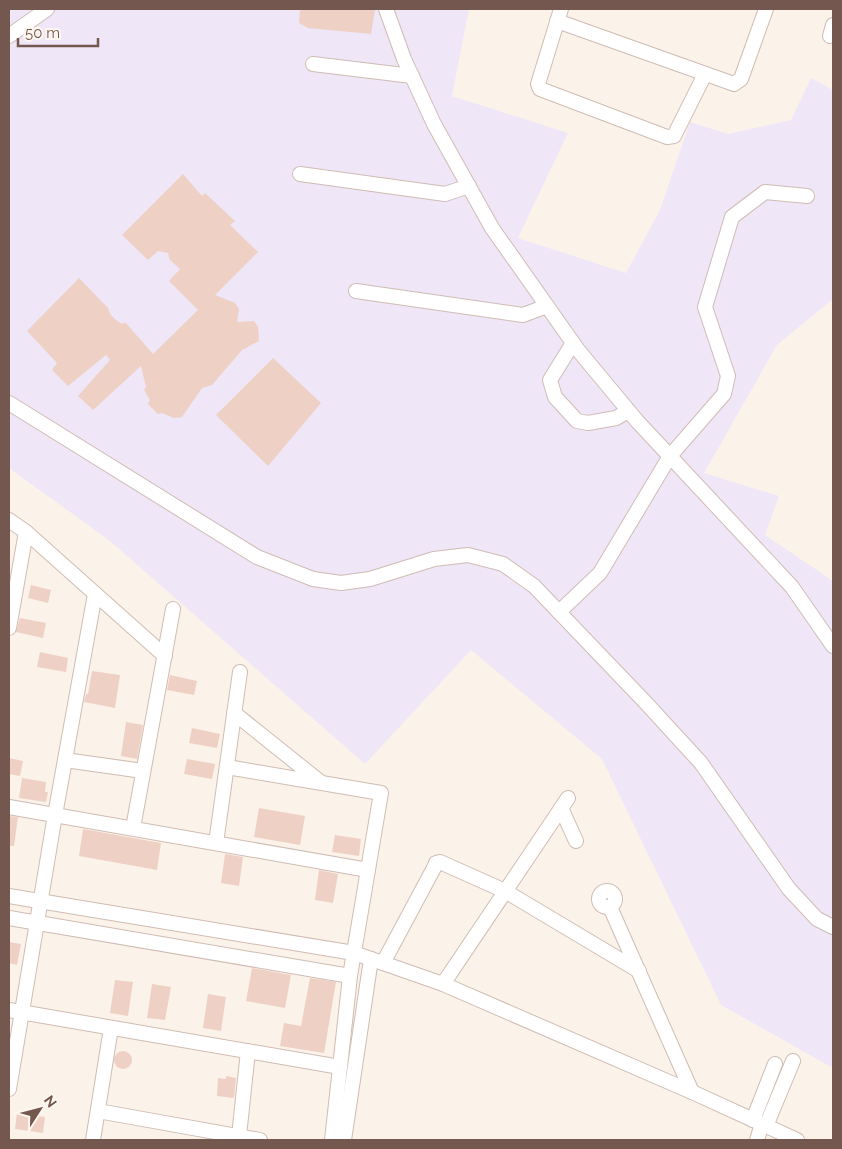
<svg xmlns="http://www.w3.org/2000/svg" width="842" height="1149" font-family="Raleway,sans-serif">
  <rect width="100%" height="100%" fill="#fbf3ea"/>
  <path fill="#efe6f8" d="M9,9h460l-17,87 116,37 -50,105 108,35 34,-63 30,-88 38,12 63,-14 20,-42 22,12v209l-56,46 -73,128 75,23 -14,39 68,46v487l-112,-63 -119,-246 -131,-109 -106,114 -255,-223 -101,-73z"/>
  <g fill="#eed0c4">
    <path d="M300,9h75l-4,25 -63,-6 -9,-5z"/>
    <path d="M183,174l19,22 3,-3 30,28 -5,4 28,27 -43,43 20,8 4,6 -2,13 17,-1 4,6 1,14 -17,9 -30,35 -10,3 -20,29 -8,1 -12,-5 -4,1 -10,-10 2,-4 -6,-10 2,-3 -5,-21 -48,44 -15,-14 32,-36 -4,-5 -38,31 -16,-16 5,-7 -30,-32 52,-53 29,30 2,6 6,6 6,4 3,-2 28,32 45,-44 -29,-29 11,-12 -10,-9 -2,-7 -10,-2 -10,9 -26,-25z"/>
    <path d="M273,358l48,45 -53,63 -52,-51z"/>
    <path d="M31,585l20,5 -3,13 -20,-5z"/>
    <path d="M20,618l26,5 -3,15 -27,-6z"/>
    <path d="M40,652l28,6 -2,14 -29,-5z"/>
    <path d="M92,671l28,4 -5,33 -31,-6 2,-8h2z"/>
    <path d="M170,675l27,6 -3,14 -27,-5z"/>
    <path d="M126,722l17,3 -6,34 -16,-3z"/>
    <path d="M192,728l28,6 -3,14 -28,-5z"/>
    <path d="M9,758l14,3 -3,15 -11,-2z"/>
    <path d="M187,759l28,5 -3,15 -28,-5z"/>
    <path d="M22,778l24,4 -1,10h3l-2,10 -27,-4z"/>
    <path d="M259,808l46,8 -5,29 -46,-8z"/>
    <path d="M9,816l9,1 -4,29h-5z"/>
    <path d="M83,829l78,14 -4,27 -78,-14z"/>
    <path d="M335,835l26,4 -2,17 -27,-4z"/>
    <path d="M225,854l18,3 -4,29 -18,-3z"/>
    <path d="M319,870l19,4 -5,29 -18,-3z"/>
    <path d="M9,942l12,2 -4,21 -8,-2z"/>
    <path d="M252,968l39,7 -6,33 -39,-7z"/>
    <path d="M310,978l26,4 -12,71 -44,-7 4,-23 17,3z"/>
    <path d="M115,980l18,2 -5,34 -18,-3z"/>
    <path d="M152,984l19,3 -6,33 -18,-2z"/>
    <path d="M208,994l18,3 -5,34 -18,-3z"/>
    <circle cx="123" cy="1060" r="9"/>
    <path d="M226,1076l10,2 -2,20 -17,-2 1,-18 8,1z"/>
    <path d="M17,1113l28,4 -2,16 -28,-4z"/>
  </g>
  <g fill="none" stroke-linecap="round" stroke-linejoin="round">
    <g stroke="#cfbcb3" stroke-width="16">
      <g id="minor">
        <path d="M386,9l18,50 30,65 58,104 86,122 59,71 155,166 41,59"/>
        <path d="M561,9l-23,75 2,5 127,48 7,-1 31,-62"/>
        <path d="M557,21l177,63 7,-5 25,-70"/>
        <path d="M9,36l38,-27"/>
        <path d="M830,36l3,-11"/>
        <path d="M313,64l99,12"/>
        <path d="M300,174l145,20 24,-8"/>
        <path d="M356,291l167,24 24,-9"/>
        <path d="M573,343l-23,37 5,17 22,24 11,2 28,-5 12,-7"/>
        <path d="M9,403l248,154 56,22 28,4 29,-4 64,-20 34,-4 35,9 31,22 112,117 55,60 88,126 28,30 16,8"/>
        <path d="M9,520l17,12 139,124"/>
        <path d="M559,612l41,-39 70,-117 54,-62 4,-18 -23,-69 27,-90 33,-25 42,4"/>
        <path d="M9,628l17,-96"/>
        <path d="M234,713l85,68"/>
        <path d="M65,760l78,11"/>
        <path d="M227,767l154,26 -31,183 -18,164"/>
        <path d="M9,807l359,63"/>
        <path d="M561,808l15,33"/>
        <path d="M133,828l40,-219"/>
        <path d="M216,843l24,-171"/>
        <circle cx="607" cy="899" r="8"/>
        <path d="M9,896l345,57 89,31 249,108 105,48"/>
        <path d="M610,907l82,185"/>
        <path d="M9,918l341,58"/>
        <path d="M383,963l52,-97 1,-3 4,-1 65,29 134,80"/>
        <path d="M443,984l125,-186"/>
        <path d="M9,1010l331,57"/>
        <path d="M9,1089l46,-274 40,-221"/>
        <path d="M98,1111l162,29"/>
        <path d="M753,1120l22,-56"/>
        <path d="M766,1126l27,-65"/>
        <path d="M239,1136l9,-85"/>
        <path d="M93,1140l18,-112"/>
        <path d="M344,1140l27,-181"/>
        <path d="M757,1140l5,-16"/>
      </g>
    </g>
    <use href="#minor" stroke="#fff" stroke-width="14"/>
  </g>
  <rect width="842" height="1149" fill="none" stroke="#74584f" stroke-width="20"/>
  <g transform="translate(40 1109) rotate(54)" stroke="#fef7f0" stroke-width="4" paint-order="stroke">
  <path d="M0-4L9 19L0 12L-9 19Z" fill="#74584f"/>
  <text y="-8" font-size="14" font-weight="bold" text-anchor="middle" fill="#74584f">N</text>
  </g>
  <path d="M18 38v8h80v-8" fill="none" stroke="#74584f" stroke-width="2.5"/>
  <text x="25" y="38" font-size="15" fill="#74584f" stroke="#fef7f0" stroke-width="4" paint-order="stroke">50 m</text>
</svg>
